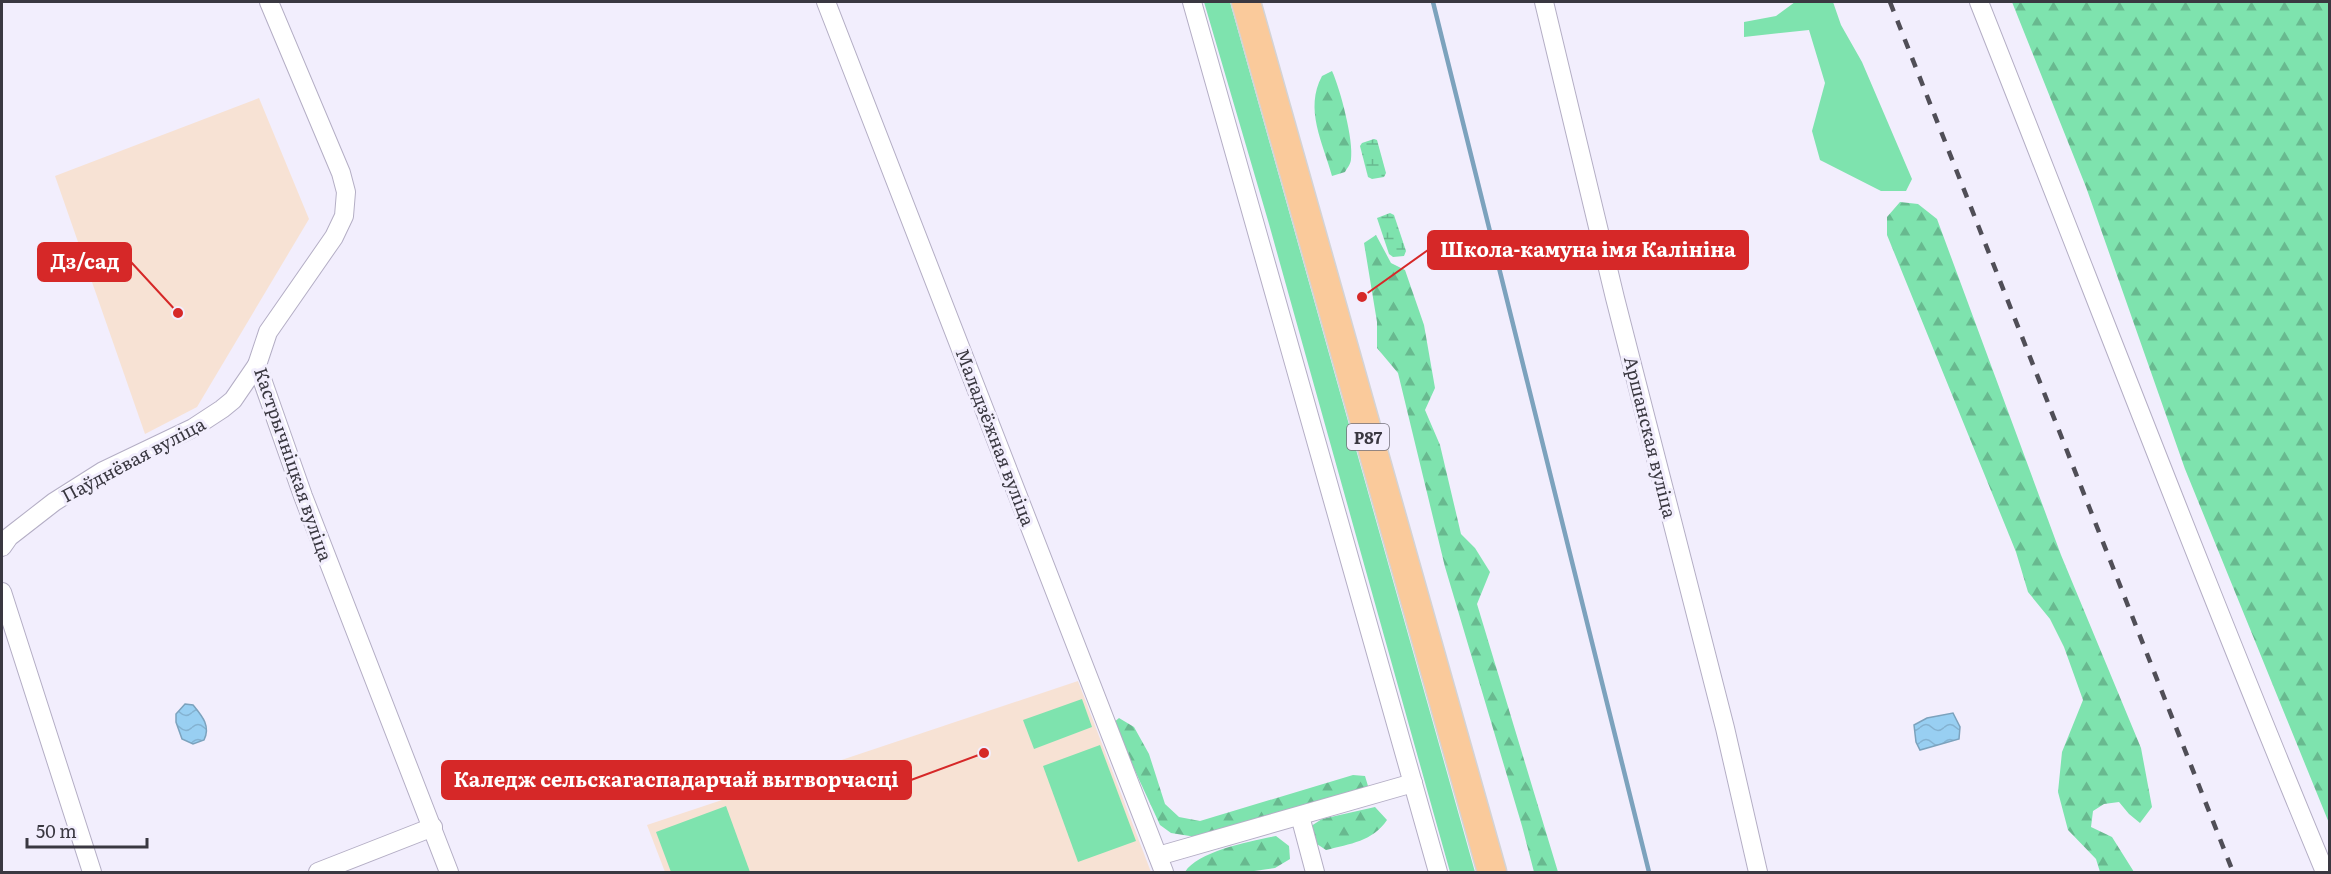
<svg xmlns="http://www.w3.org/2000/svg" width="2331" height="874" font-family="Literata,serif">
  <defs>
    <pattern id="forest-firs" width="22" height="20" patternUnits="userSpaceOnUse" patternTransform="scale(1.5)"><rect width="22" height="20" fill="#7ee3ae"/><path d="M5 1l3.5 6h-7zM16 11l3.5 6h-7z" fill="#68b98f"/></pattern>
    <pattern id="wetland-marsh" width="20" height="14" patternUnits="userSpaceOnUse" patternTransform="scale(1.5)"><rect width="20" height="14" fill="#7ee3ae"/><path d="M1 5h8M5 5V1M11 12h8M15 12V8" fill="none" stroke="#68b98f"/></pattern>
    <pattern id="water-waves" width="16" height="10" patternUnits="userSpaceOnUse" patternTransform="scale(1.5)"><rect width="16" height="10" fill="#98cff2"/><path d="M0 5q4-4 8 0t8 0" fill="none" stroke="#84b2d1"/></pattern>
  </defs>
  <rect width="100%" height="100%" fill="#f2eefd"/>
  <g fill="#f7e2d4">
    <path d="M259,98l50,121 -112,188 -52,27 -90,-258z"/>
    <path d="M1078,681l73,191h-486l-18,-47z"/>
  </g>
  <g fill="#7ee3ae">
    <path d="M1204,2h26l245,870h-25l-181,-648z"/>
    <path d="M1795,2h38l8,23 21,37 50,117 -6,12h-25l-61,-31 -8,-29 13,-48 -16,-53 -65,7v-15l32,-6z"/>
    <path d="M1082,699l10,28 -58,22 -11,-29z"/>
    <path d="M1100,745l36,96 -58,21 -35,-96z"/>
    <path d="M726,806l24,66h-79l-15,-40z"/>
  </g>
  <g fill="url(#forest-firs)">
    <path d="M2012,2h317v821l-144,-354 -99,-282z"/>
    <path d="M1332,71c8,17 22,70 19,88 0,5 -4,9 -6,13l-13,4c-9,-33 -28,-67 -10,-100z"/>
    <path d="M1900,202l18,2 19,15 124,336 80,193 11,59 -12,16 -11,-9 -10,-12 -15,2 -11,7 -2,16 21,10 22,35h-34l-4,-13 -28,-29 -10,-38 4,-40 21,-52 -19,-53 -14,-28 -22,-27 -12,-40 -129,-317v-18z"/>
    <path d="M1376,235l15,28 14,7 19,55 11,63 -10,22 15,35 21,89 14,14 15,24 -13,32 81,268h-24l-12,-46 -77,-259 -47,-194 -21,-25v-26l-13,-79z"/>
    <path d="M1119,718l15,9 15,27 16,50 14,13 21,4 153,-46 12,1 3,10 -11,7 -161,44 -25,-4 -11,-8 -47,-102z"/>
    <path d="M1375,807l12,13c-14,21 -37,24 -61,30l-15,-10 -3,-12 14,-9z"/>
    <path d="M1276,836l13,10 1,13 -15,9 -28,4h-62c13,-21 67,-31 91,-36z"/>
  </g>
  <g fill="url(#wetland-marsh)">
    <path d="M1374,139l3,1 9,33 -2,4 -12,2 -4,-2 -8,-31 2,-3z"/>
    <path d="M1390,213l4,2 12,36 -2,5 -11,1 -4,-3 -12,-36z"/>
  </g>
  <g fill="url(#water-waves)" stroke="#7ca2bd" stroke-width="1.5">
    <path d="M185,704l8,1c9,11 18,21 11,35l-11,4 -11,-5 -6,-17v-8z"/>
    <path d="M1953,713l7,14 -1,12 -39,11 -4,-8 -2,-17 13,-7z"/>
  </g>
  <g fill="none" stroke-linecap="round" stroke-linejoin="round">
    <path stroke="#7ca2bd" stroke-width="4.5" d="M1433,2l216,870"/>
    <g stroke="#b4aec5" stroke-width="20">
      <g id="street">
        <path d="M269,2l72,171 5,19 -2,24 -10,21 -66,95 -11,33 46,131 146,376"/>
        <path d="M826,2l338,870"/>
        <path d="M1192,2l246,870"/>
        <path d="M1544,2l71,296 110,430 33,144"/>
        <path d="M1979,2c115,290 226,582 346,870"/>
        <path d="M2,547l7,-10 45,-35 49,-31 90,-43 29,-19 11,-9 24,-35"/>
        <path d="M2,592l90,280"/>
        <path d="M1300,816l15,56"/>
        <path d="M1158,856l255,-73"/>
        <path d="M318,872l115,-45"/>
      </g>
    </g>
    <g stroke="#d4d3d5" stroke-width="31">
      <path id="primary" d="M1246,2l246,870"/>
    </g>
    <use href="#street" stroke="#fff" stroke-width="18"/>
    <use href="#primary" stroke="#faca9b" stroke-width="28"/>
    <path stroke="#504e57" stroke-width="4.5" stroke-dasharray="10 10" stroke-linecap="butt" d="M1890,2l343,870"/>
  </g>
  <g text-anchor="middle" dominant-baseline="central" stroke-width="6" stroke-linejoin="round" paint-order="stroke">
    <rect fill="#f2eefd" stroke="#716f79" stroke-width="1.5" x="1347" y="424" width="42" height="26" rx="4.5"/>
    <g font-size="16" font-weight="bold" fill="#3a3841">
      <text x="1368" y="437">Р87</text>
    </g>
    <g font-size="18" fill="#3a3841" stroke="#f2eefd">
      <text transform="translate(996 437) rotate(69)">Маладзёжная вуліца</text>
      <text transform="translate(1651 437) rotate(76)">Аршанская вуліца</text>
      <text transform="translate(133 459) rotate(-28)">Паўднёвая вуліца</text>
      <text transform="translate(294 464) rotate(71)">Кастрычніцкая вуліца</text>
    </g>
  </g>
  <path fill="none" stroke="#d62828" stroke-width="2" d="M1362 297L1428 250M178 313L131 262M984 753L911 780"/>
  <g fill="#d62828" stroke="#f2eefd" stroke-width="2">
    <circle cx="1362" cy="297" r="6"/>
    <circle cx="178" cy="313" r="6"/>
    <circle cx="984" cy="753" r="6"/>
  </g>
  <g fill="#d62828" stroke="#d62828" stroke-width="2">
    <rect x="1428" y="231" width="320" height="38" rx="6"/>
    <rect x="38" y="243" width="93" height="38" rx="6"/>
    <rect x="442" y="761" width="469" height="38" rx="6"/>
  </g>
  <g font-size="20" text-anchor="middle" font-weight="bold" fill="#fff">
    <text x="1588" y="257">Школа-камуна імя Калініна</text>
    <text x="85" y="269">Дз/сад</text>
    <text x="676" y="787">Каледж сельскагаспадарчай вытворчасці</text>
  </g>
  <rect width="2331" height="874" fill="none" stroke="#3a3841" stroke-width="6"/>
  <path d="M27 838v9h120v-9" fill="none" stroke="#3a3841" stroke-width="3"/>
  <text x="36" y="838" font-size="18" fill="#3a3841" stroke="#f2eefd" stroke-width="4.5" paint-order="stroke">50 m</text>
</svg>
